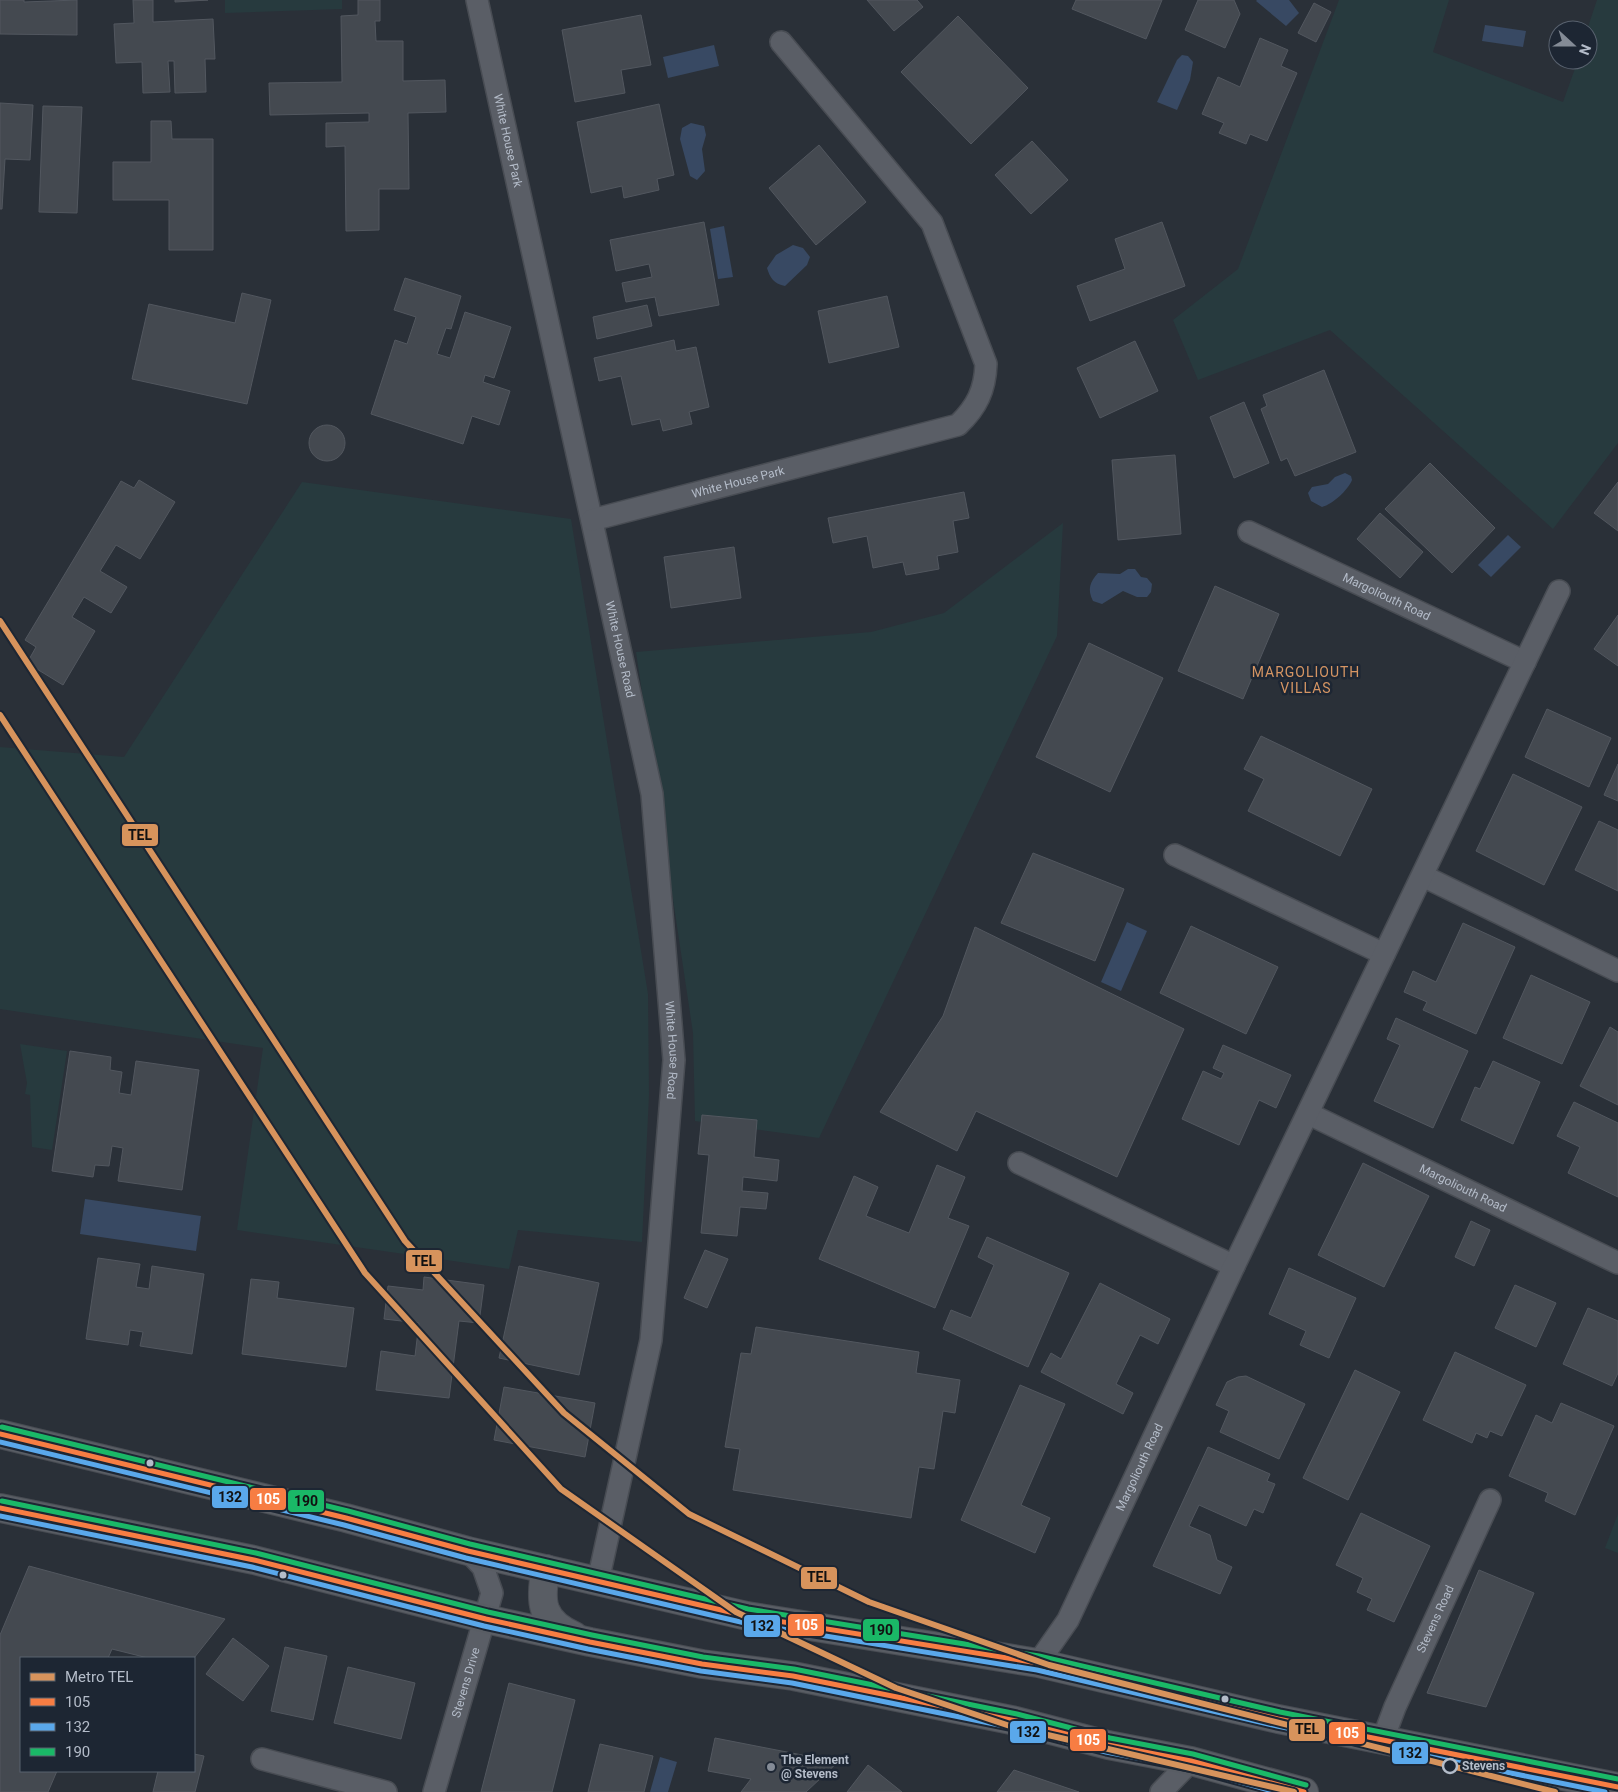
<svg xmlns="http://www.w3.org/2000/svg" width="1618" height="1792" font-family="Roboto,sans-serif">
  <rect width="100%" height="100%" fill="#2a3038"/>
  <g fill="#273a3e">
    <path d="M225,0h117v9l-117,4z"/>
    <path d="M1339,0h110l-16,52 130,50 15,-42h10l-1,-30 10,-30h21v443l-65,86 -223,-199 -132,50 -25,-60 65,-51z"/>
    <path d="M302,482l269,37 77,475 1,101 -7,147 -124,-12 -9,39 -272,-39 26,-182 -263,-39v-262l124,10z"/>
    <path d="M1063,523l-6,113 -238,502 -124,-17 -2,-88 -57,-381 235,-20 73,-19z"/>
    <path d="M20,1044l47,7 -15,99 -20,-3 -2,-52 -5,-1 2,-11z"/>
    <path d="M1618,1514v39l-13,-5z"/>
  </g>
  <g fill="#384963">
    <path d="M1257,0h32l10,13 -13,13 -30,-25z"/>
    <path d="M1485,25l41,6 -3,16 -41,-6z"/>
    <path d="M714,45l5,21 -51,12 -5,-21z"/>
    <path d="M1182,55l6,1 5,6 -3,18 -13,30 -20,-8 20,-42z"/>
    <path d="M691,123l13,3 2,9 -4,14 3,22 -8,9 -7,-4 -10,-37 2,-11z"/>
    <path d="M724,226l9,51 -15,2 -8,-50z"/>
    <path d="M793,245l10,3 7,9 -3,8 -22,21c-11,-2 -15,-8 -18,-18l9,-13z"/>
    <path d="M1345,473l6,3 1,4c-4,10 -19,24 -30,27l-11,-6 -3,-8 4,-6 16,-3 7,-7z"/>
    <path d="M1508,535l13,12 -30,30 -13,-12z"/>
    <path d="M1128,569h7l6,8 6,1 5,6 -1,8 -4,5h-10l-14,-6 -21,13 -9,-3c-6,-12 -3,-19 5,-28l22,1z"/>
    <path d="M1127,922l20,9 -26,60 -20,-9z"/>
    <path d="M85,1199l116,17 -5,35 -116,-17z"/>
    <path d="M660,1757l17,5 -9,30h-18z"/>
  </g>
  <g fill="#444950" stroke="#52575f">
    <path d="M0,0h24v2l53,-2v35l-77,-1z"/>
    <path d="M133,0h20v22l60,-3 2,40h-10l1,33 -31,1 -1,-32h-6l2,31 -27,1 -1,-31 -26,1 -2,-39 20,-1z"/>
    <path d="M175,0h33l-33,2z"/>
    <path d="M358,0h22v21h-5l1,20h27v40l42,-1 1,32 -38,1 1,76h-30v41l-33,1 -1,-85 -19,1v-24l43,-1v-9l-99,2 -1,-32 73,-1 -1,-66 17,-1z"/>
    <path d="M867,0h50l6,7 -29,24z"/>
    <path d="M1076,0h86l-16,39 -74,-30z"/>
    <path d="M1198,0h36l6,14 -15,34 -40,-18z"/>
    <path d="M1314,3l17,9 -15,30 -18,-9z"/>
    <path d="M641,15l10,50 -30,5 4,23 -50,9 -13,-72z"/>
    <path d="M958,16l70,72 -57,56 -70,-72z"/>
    <path d="M1260,38l28,12 -7,16 16,7 -30,68 -17,-7 -4,10 -27,-11 5,-10 -22,-9 16,-37 22,10z"/>
    <path d="M0,103l33,2 -3,55 -25,-1 -3,50h-2z"/>
    <path d="M659,104l15,71 -17,4 2,11 -35,8 -2,-12 -31,7 -14,-71z"/>
    <path d="M43,106l39,1 -5,106 -38,-1z"/>
    <path d="M151,121h20l1,18h41v111h-44v-50h-56v-38h38z"/>
    <path d="M1032,141l36,39 -37,34 -36,-39z"/>
    <path d="M819,145l47,57 -50,43 -47,-57z"/>
    <path d="M704,222l15,83 -60,11 -4,-19 -29,5 -4,-19 30,-6 -3,-13 -33,7 -6,-31z"/>
    <path d="M1162,222l23,64 -95,35 -13,-35 48,-17 -10,-30z"/>
    <path d="M405,278l56,18 -10,33 -5,-1 -9,26 13,4 15,-46 46,15 -17,51 -9,-3 -2,7 27,9 -11,34 -27,-9 -9,28 -92,-30 24,-74 12,4 9,-27 -22,-7z"/>
    <path d="M242,293l29,7 -24,104 -115,-25 17,-75 86,19z"/>
    <path d="M887,296l12,51 -70,16 -11,-52z"/>
    <path d="M647,305l5,21 -55,13 -4,-22z"/>
    <path d="M674,340l2,11 20,-4 13,60 -20,5 3,12 -29,7 -3,-12 -28,6 -11,-49 -22,5 -5,-23z"/>
    <path d="M1135,341l23,50 -58,27 -23,-50z"/>
    <path d="M1324,370l32,82 -61,24 -8,-18 -6,3 -20,-52 6,-3 -4,-11z"/>
    <path d="M1244,402l25,61 -35,15 -24,-61z"/>
    <circle cx="327" cy="443" r="18"/>
    <path d="M1175,455l6,79 -63,6 -6,-80z"/>
    <path d="M1430,463l65,65 -43,45 -67,-64z"/>
    <path d="M139,480l36,22 -35,57 -24,-14 -16,26 27,16 -16,26 -27,-16 -12,20 23,14 -32,54 -36,-22 9,-16 -11,-7 96,-159 13,7z"/>
    <path d="M1618,482v49l-24,-18z"/>
    <path d="M964,492l5,26 -16,3 5,31 -21,4 2,13 -33,6 -3,-13 -30,6 -6,-32 -34,7 -5,-25z"/>
    <path d="M1380,513l43,39 -23,26 -43,-39z"/>
    <path d="M734,547l7,51 -70,10 -7,-51z"/>
    <path d="M1215,586l64,28 -36,85 -65,-28z"/>
    <path d="M1618,615v51l-24,-17z"/>
    <path d="M1089,643l74,35 -53,114 -74,-35z"/>
    <path d="M1547,709l64,29 -22,49 -64,-30z"/>
    <path d="M1261,736l111,53 -32,67 -92,-45 16,-32 -20,-10z"/>
    <path d="M1618,764v37l-14,-6z"/>
    <path d="M1513,774l69,33 -38,78 -68,-34z"/>
    <path d="M1599,821l19,9v61l-43,-21z"/>
    <path d="M1033,853l91,36 -29,72 -94,-38z"/>
    <path d="M1463,923l52,24 -39,87 -53,-24 4,-8 -23,-10 9,-21 23,11z"/>
    <path d="M1191,926l87,41 -32,67 -86,-41z"/>
    <path d="M975,927l209,102 -67,148 -141,-66 -19,40 -77,-39 63,-96z"/>
    <path d="M1531,975l59,27 -28,62 -59,-26z"/>
    <path d="M1396,1018l72,33 -35,77 -59,-27 26,-56 -13,-6z"/>
    <path d="M1610,1027l8,5v73l-38,-19z"/>
    <path d="M1223,1045l68,30 -15,33 -17,-8 -20,45 -57,-26 21,-48 18,8 3,-6 -11,-5z"/>
    <path d="M70,1051l41,6 -1,13 12,2 -3,21 12,2 5,-34 63,9 -17,120 -64,-9 5,-33 -11,-2 -3,20 -14,-1 -2,12 -41,-6z"/>
    <path d="M1493,1061l47,21 -27,62 -52,-24 14,-33 5,2z"/>
    <path d="M1574,1102l44,21v74l-50,-24 12,-26 -23,-11z"/>
    <path d="M702,1115l55,5 -3,37 25,3 -2,21 -34,-4 -1,14 26,2 -2,16 -26,-2 -3,29 -36,-3 8,-78 -11,-1z"/>
    <path d="M1363,1163l66,33 -45,91 -66,-32z"/>
    <path d="M937,1165l28,12 -17,41 21,8 -34,82 -116,-49 35,-83 24,11 -12,29 43,17z"/>
    <path d="M1471,1221l19,9 -16,36 -19,-9z"/>
    <path d="M987,1237l82,36 -41,94 -85,-38 8,-19 20,8 23,-53 -16,-8z"/>
    <path d="M705,1250l23,9 -21,49 -23,-10z"/>
    <path d="M98,1258l42,6 -4,23 13,2 3,-23 52,8 -12,80 -52,-8 3,-14 -13,-2 -2,15 -42,-6z"/>
    <path d="M519,1266l80,17 -20,92 -80,-17z"/>
    <path d="M1289,1268l67,30 -27,60 -29,-13 6,-14 -37,-17z"/>
    <path d="M424,1277l60,8 -5,38 -20,-2 -10,77 -73,-8 5,-39 34,5 4,-33 -35,-4 4,-33 35,4z"/>
    <path d="M251,1279l28,3 -2,16 77,10 -8,59 -104,-13z"/>
    <path d="M1100,1283l70,36 -12,25 -18,-9 -24,49 17,9 -10,21 -82,-42 10,-19 10,6z"/>
    <path d="M1515,1285l41,18 -20,44 -41,-19z"/>
    <path d="M1588,1308l30,13v52l-6,13 -49,-22z"/>
    <path d="M756,1327l163,25 -3,21 44,7 -5,33 -12,-2 -9,58 -15,-2 -8,51 -178,-28 7,-41 -15,-2 16,-94 10,1z"/>
    <path d="M1455,1352l71,33 -24,51 -12,-5 -3,7 -11,-5 -4,10 -49,-23z"/>
    <path d="M1355,1370l45,22 -52,108 -45,-22z"/>
    <path d="M1246,1376l59,28 -26,55 -59,-27 9,-21 -13,-6 11,-23 11,-5z"/>
    <path d="M1020,1385l45,19 -44,101 29,13 -15,35 -74,-33z"/>
    <path d="M504,1387l91,16 -10,54 -91,-17z"/>
    <path d="M1561,1403l53,23 -39,89 -30,-14 3,-8 -39,-17 27,-61 16,8z"/>
    <path d="M1208,1447l62,27 -3,7 8,3 -12,29 -9,-4 -8,17 -47,-21 -10,21 21,9 7,25 15,7 -12,27 -67,-28z"/>
    <path d="M1361,1513l69,33 -36,76 -27,-12 5,-11 -15,-7 6,-14 -27,-13z"/>
    <path d="M29,1566l196,53 -31,39h-46l-36,-9 -4,9h-87v113h36l-9,21h-48v-157z"/>
    <path d="M1479,1570l55,23 -48,114 -59,-14z"/>
    <path d="M233,1638l36,28 -26,35 -37,-27z"/>
    <path d="M285,1647l42,9 -14,64 -42,-9z"/>
    <path d="M348,1667l67,16 -14,56 -67,-16z"/>
    <path d="M509,1683l66,17 -23,92h-71z"/>
    <path d="M715,1738l123,24 -32,30h-65l10,-13 -43,-8z"/>
    <path d="M600,1744l53,12 -9,36h-56z"/>
    <path d="M194,1754l10,2 -9,36h-42l5,-21h36z"/>
    <path d="M868,1765l9,7 25,20h-55z"/>
    <path d="M1014,1770l65,22h-82z"/>
  </g>
  <g fill="none" stroke-linecap="round" stroke-linejoin="round">
    <g stroke="#484c53" stroke-width="24">
      <g id="minor">
        <path id="s1" d="M477,0l175,794 22,266 -23,280 -53,241"/>
        <path id="s2" d="M592,520l366,-95c19,-18 27,-35 28,-61l-54,-141 -151,-181"/>
        <path id="s3" d="M1249,532l276,130"/>
        <path d="M1175,855l209,99"/>
        <path d="M1423,876l195,95"/>
        <path id="s4" d="M1309,1114l309,149"/>
        <path d="M1019,1163l215,103"/>
        <path id="s5" d="M1038,1663l30,-43 166,-354 325,-675"/>
        <path id="s6" d="M1383,1739l12,-32 95,-207"/>
        <path d="M262,1759l124,33"/>
        <path id="s7" d="M434,1792l58,-199 -9,-26 -15,-16"/>
        <path d="M1161,1792l30,-31"/>
      </g>
    </g>
    <g stroke="#484c53" stroke-width="30">
      <g id="secondary">
        <path d="M0,1434l346,84 122,33 279,65 291,47 240,56 340,68"/>
        <path d="M0,1508l254,52 232,59 104,23 112,22 91,12 223,45 92,24 83,16 113,31"/>
        <path d="M546,1569c-7,33 -5,52 28,67"/>
      </g>
    </g>
    <use href="#minor" stroke="#5a5e66" stroke-width="21"/>
    <use href="#secondary" stroke="#595d64" stroke-width="28"/>
    <g stroke="#1d2633" stroke-width="9">
      <g id="bus-1">
        <path d="M0,1434l346,84 122,33 279,65 291,47 240,56 340,68"/>
        <path d="M0,1508l254,52 232,59 104,23 112,22 91,12 223,45 92,24 83,16 113,31"/>
      </g>
    </g>
    <g stroke="#1d2633" stroke-width="9">
      <g id="bus-2">
        <path d="M0,1442l344,83 122,33 279,65 292,47 240,56 328,66"/>
        <path d="M0,1516l252,51 232,59 104,23 113,22 91,12 222,45 92,24 83,16 87,24"/>
      </g>
    </g>
    <g stroke="#1d2633" stroke-width="9">
      <g id="bus-3">
        <path d="M2,1427l346,84 122,33 278,65 291,47 241,56 338,67"/>
        <path d="M2,1501l254,52 232,59 104,23 111,22 91,12 223,45 93,24 83,16 113,31"/>
      </g>
    </g>
    <use href="#bus-1" stroke="#f77d43" stroke-width="5"/>
    <use href="#bus-2" stroke="#5aa8eb" stroke-width="5"/>
    <use href="#bus-3" stroke="#1ab867" stroke-width="5"/>
    <g stroke="#1d2633" stroke-width="10">
      <g id="metro-1">
        <path d="M0,621l405,620 159,172 125,101 180,88 180,63 506,127"/>
        <path d="M0,715l365,558 196,216 175,123 160,76 117,39 281,65"/>
      </g>
    </g>
    <use href="#metro-1" stroke="#d7935c" stroke-width="6"/>
  </g>
  <g fill="#b4bcc9" stroke="#1d2633" stroke-width="2">
    <circle cx="150" cy="1463" r="4.5"/>
    <circle cx="283" cy="1575" r="4.5"/>
    <circle cx="1225" cy="1699" r="4.5"/>
  </g>
  <circle fill="#1d2633" stroke="#b4bcc9" stroke-width="2.5" cx="1450" cy="1766" r="7"/>
  <circle fill="#848b96" stroke="#1d2633" stroke-width="2" cx="771" cy="1767" r="5"/>
  <g text-anchor="middle" dominant-baseline="central" stroke-width="5" stroke-linejoin="round" paint-order="stroke">
    <g font-size="12" fill="#b4bcc9" stroke="#1d2633">
      <text stroke="none"><textPath href="#s1" startOffset="144">White House Park</textPath></text>
      <text stroke="none"><textPath href="#s2" startOffset="151">White House Park</textPath></text>
      <text stroke="none"><textPath href="#s3" startOffset="152">Margoliouth Road</textPath></text>
      <text stroke="none"><textPath href="#s1" startOffset="665">White House Road</textPath></text>
      <text stroke="none"><textPath href="#s1" startOffset="1070">White House Road</textPath></text>
      <text stroke="none"><textPath href="#s4" startOffset="171">Margoliouth Road</textPath></text>
      <text stroke="none"><textPath href="#s5" startOffset="221">Margoliouth Road</textPath></text>
      <text stroke="none"><textPath href="#s6" startOffset="131">Stevens Road</textPath></text>
      <text stroke="none"><textPath href="#s7" startOffset="114">Stevens Drive</textPath></text>
    </g>
    <g font-size="12" font-weight="bold" fill="#b4bcc9" stroke="#1d2633" text-anchor="start">
      <text x="781" y="1760">The Element<tspan x="781" dy="14">@ Stevens</tspan></text>
    </g>
    <g font-size="12" font-weight="bold" fill="#b4bcc9" stroke="#1d2633" text-anchor="start">
      <text x="1462" y="1766">Stevens</text>
    </g>
    <g font-size="14" letter-spacing="1" fill="#d59563" stroke="#1d2633">
      <text x="1306" y="672">MARGOLIOUTH<tspan x="1306" dy="16">VILLAS</tspan></text>
    </g>
  </g>
  <g stroke="#1d2633" stroke-width="2">
    <rect x="121" y="823" width="38" height="24" rx="5" fill="#d7935c"/>
    <rect x="405" y="1249" width="38" height="24" rx="5" fill="#d7935c"/>
    <rect x="211" y="1485" width="38" height="24" rx="5" fill="#5aa8eb"/>
    <rect x="249" y="1487" width="38" height="24" rx="5" fill="#f77d43"/>
    <rect x="287" y="1489" width="38" height="24" rx="5" fill="#1ab867"/>
    <rect x="800" y="1566" width="38" height="24" rx="5" fill="#d7935c"/>
    <rect x="787" y="1613" width="38" height="24" rx="5" fill="#f77d43"/>
    <rect x="743" y="1614" width="38" height="24" rx="5" fill="#5aa8eb"/>
    <rect x="862" y="1618" width="38" height="24" rx="5" fill="#1ab867"/>
    <rect x="1288" y="1718" width="38" height="24" rx="5" fill="#d7935c"/>
    <rect x="1009" y="1720" width="38" height="24" rx="5" fill="#5aa8eb"/>
    <rect x="1328" y="1721" width="38" height="24" rx="5" fill="#f77d43"/>
    <rect x="1069" y="1728" width="38" height="24" rx="5" fill="#f77d43"/>
    <rect x="1391" y="1741" width="38" height="24" rx="5" fill="#5aa8eb"/>
  </g>
  <g font-size="14" text-anchor="middle" font-weight="bold" fill="#fff">
    <text x="268" y="1504">105</text>
    <text x="806" y="1630">105</text>
    <text x="1347" y="1738">105</text>
    <text x="1088" y="1745">105</text>
  </g>
  <g font-size="14" text-anchor="middle" font-weight="bold" fill="#111">
    <text x="140" y="840">TEL</text>
    <text x="424" y="1266">TEL</text>
    <text x="230" y="1502">132</text>
    <text x="306" y="1506">190</text>
    <text x="819" y="1582">TEL</text>
    <text x="762" y="1631">132</text>
    <text x="881" y="1635">190</text>
    <text x="1307" y="1734">TEL</text>
    <text x="1028" y="1737">132</text>
    <text x="1410" y="1758">132</text>
  </g>
  <rect x="20" y="1657" width="175" height="115" fill="#1d2633" stroke="#59626f"/>
  <rect x="30" y="1673" width="25" height="8" fill="#d7935c" stroke="#59626f"/>
  <text x="65" y="1682" font-size="15" fill="#b4bcc9">Metro TEL</text>
  <rect x="30" y="1698" width="25" height="8" fill="#f77d43" stroke="#59626f"/>
  <text x="65" y="1707" font-size="15" fill="#b4bcc9">105</text>
  <rect x="30" y="1723" width="25" height="8" fill="#5aa8eb" stroke="#59626f"/>
  <text x="65" y="1732" font-size="15" fill="#b4bcc9">132</text>
  <rect x="30" y="1748" width="25" height="8" fill="#1ab867" stroke="#59626f"/>
  <text x="65" y="1757" font-size="15" fill="#b4bcc9">190</text>
  <g transform="translate(1573 45) rotate(111)"><circle r="24" fill="#1d2633" stroke="#59626f"/>
  <path d="M0-4L9 19L0 12L-9 19Z" fill="#848b96"/>
  <text y="-8" font-size="14" font-weight="bold" text-anchor="middle" fill="#b4bcc9">N</text>
  </g>
</svg>
